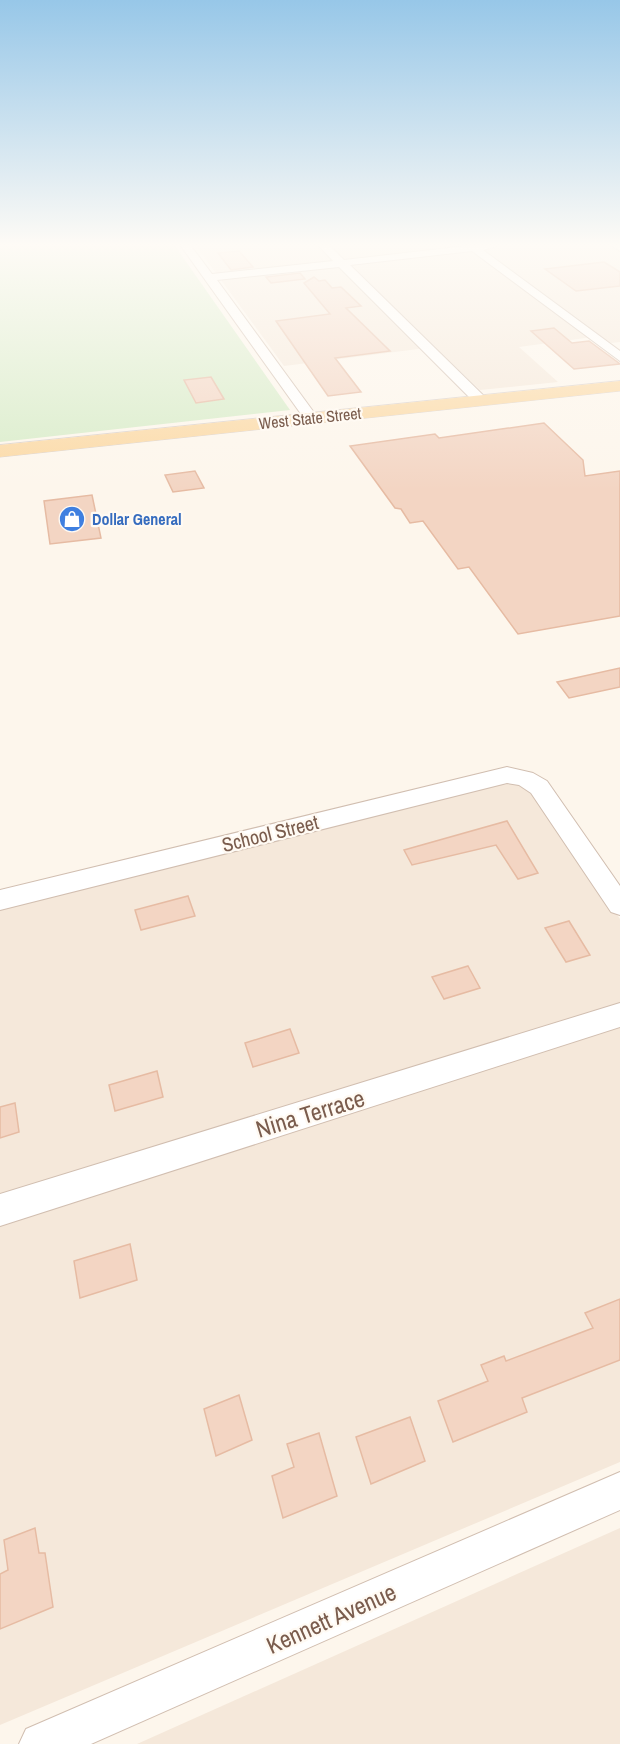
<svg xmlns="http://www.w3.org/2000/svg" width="620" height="1744" font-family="'Archivo Narrow',sans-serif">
  <rect width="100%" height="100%" fill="#fdf6ec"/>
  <g fill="#f5e8da">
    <path d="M196,246h424v96l-9,1 -11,-7 -81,11 39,35 -78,8 -46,-43 -150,19z"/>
    <path d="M513,784l14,3 13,12 80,120v543l-620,263v-816l492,-124z"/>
    <path d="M620,1528v216h-483z"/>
  </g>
  <path fill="#d8ecc9" d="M0,246h175l115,164 -290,32z"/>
  <g fill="#f3d5c3" stroke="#e6bba3" stroke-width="1.5">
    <path d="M239,251l14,16 -22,3 -13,-17z"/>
    <path d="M604,262l16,10v14l-44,5 -31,-22z"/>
    <path d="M300,273l5,6 -34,4 -5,-6z"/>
    <path d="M314,277l5,4 6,-1 7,8 9,-1 20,19 -15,2 44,43 -55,7 26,34 -33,4 -52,-75 54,-7 -26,-31z"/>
    <path d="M554,328l18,15 17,-2 31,23 -46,5 -43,-38z"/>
    <path d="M211,377l13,22 -28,4 -12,-23z"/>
    <path d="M544,423l39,37 2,16 35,-5v145l-102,18 -49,-67 -11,2 -35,-48 -13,2 -9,-14 -6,-1 -45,-62 85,-12 4,4z"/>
    <path d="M195,471l9,17 -31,4 -8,-17z"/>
    <path d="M92,495l9,43 -51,6 -6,-43z"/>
    <path d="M620,668v19l-51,11 -12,-16z"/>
    <path d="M507,821l31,52 -20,6 -22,-34 -84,20 -8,-15z"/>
    <path d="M188,896l7,20 -54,14 -6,-20z"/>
    <path d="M569,921l21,34 -24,7 -21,-34z"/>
    <path d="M468,966l12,22 -36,11 -12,-22z"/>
    <path d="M290,1029l9,24 -46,14 -8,-24z"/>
    <path d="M157,1071l6,26 -48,14 -6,-26z"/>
    <path d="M15,1103l4,29 -19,6v-31z"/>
    <path d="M130,1244l7,36 -57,18 -6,-37z"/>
    <path d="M620,1299v61l-98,38 5,14 -74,30 -15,-41 50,-20 -7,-16 23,-9 2,5 87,-33 -8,-15z"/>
    <path d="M239,1395l13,45 -36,16 -12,-47z"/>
    <path d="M410,1417l15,44 -54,23 -15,-47z"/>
    <path d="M319,1433l18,63 -54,22 -11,-42 22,-9 -7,-23z"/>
    <path d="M35,1528l4,25h6l8,54 -53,22v-55l8,-4 -4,-30z"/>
  </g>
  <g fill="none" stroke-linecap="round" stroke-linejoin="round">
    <g stroke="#d1beb0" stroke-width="2">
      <g id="minor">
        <path d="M181,246h10l21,28 121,-13 -14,-15h11l14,14 122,-14h31l-14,4 137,101v10l-148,-110 -122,14 136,133 2,3 -7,4 -5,-1 -137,-137 -122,13 101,138 -7,4 -5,-1z"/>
        <path d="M612,246h8v5z"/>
        <path d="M507,767l26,6 14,8 73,105v29l-9,-3 -80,-119 -12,-8 -12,-2 -507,127v-20z"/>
        <path d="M620,1003v24l-620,199v-32z"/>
        <path d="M620,1472v38l-529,234h-72l7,-15z"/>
      </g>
    </g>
    <g stroke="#dad1cd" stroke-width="1">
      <path id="primary" d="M620,381v10l-620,66v-12z"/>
    </g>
    <use href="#minor" fill="#fff" fill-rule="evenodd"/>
    <use href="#primary" fill="#fbd9a5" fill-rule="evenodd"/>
  </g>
  <linearGradient id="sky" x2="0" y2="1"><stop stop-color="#97c7e8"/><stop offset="0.5" stop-color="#fefbf6"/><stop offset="1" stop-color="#fefbf6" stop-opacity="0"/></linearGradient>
  <rect width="620" height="490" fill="url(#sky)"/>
  <defs>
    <g id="shop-disc" transform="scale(1.35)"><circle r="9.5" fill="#3f7fe0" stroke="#fffaf3"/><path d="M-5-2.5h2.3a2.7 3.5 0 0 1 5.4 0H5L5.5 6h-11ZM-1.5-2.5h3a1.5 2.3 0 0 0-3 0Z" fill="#fff"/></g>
  </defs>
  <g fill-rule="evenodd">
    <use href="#shop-disc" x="72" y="519"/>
  </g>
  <g text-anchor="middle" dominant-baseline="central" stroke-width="4.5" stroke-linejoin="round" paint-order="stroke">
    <g font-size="16" fill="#7a5c4d" stroke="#fffaf3">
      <text transform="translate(310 418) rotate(-6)">West State Street</text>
    </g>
    <g font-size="16" font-weight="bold" fill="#366cbe" stroke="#fffaf3" text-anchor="start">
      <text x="92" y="519">Dollar General</text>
    </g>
    <g font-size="20" fill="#7a5c4d" stroke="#fffaf3">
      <text transform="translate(270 833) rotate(-14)">School Street</text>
    </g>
    <g font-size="24" fill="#7a5c4d" stroke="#fffaf3">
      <text transform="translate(310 1113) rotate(-17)">Nina Terrace</text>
      <text transform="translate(331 1618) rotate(-24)">Kennett Avenue</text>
    </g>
  </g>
</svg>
